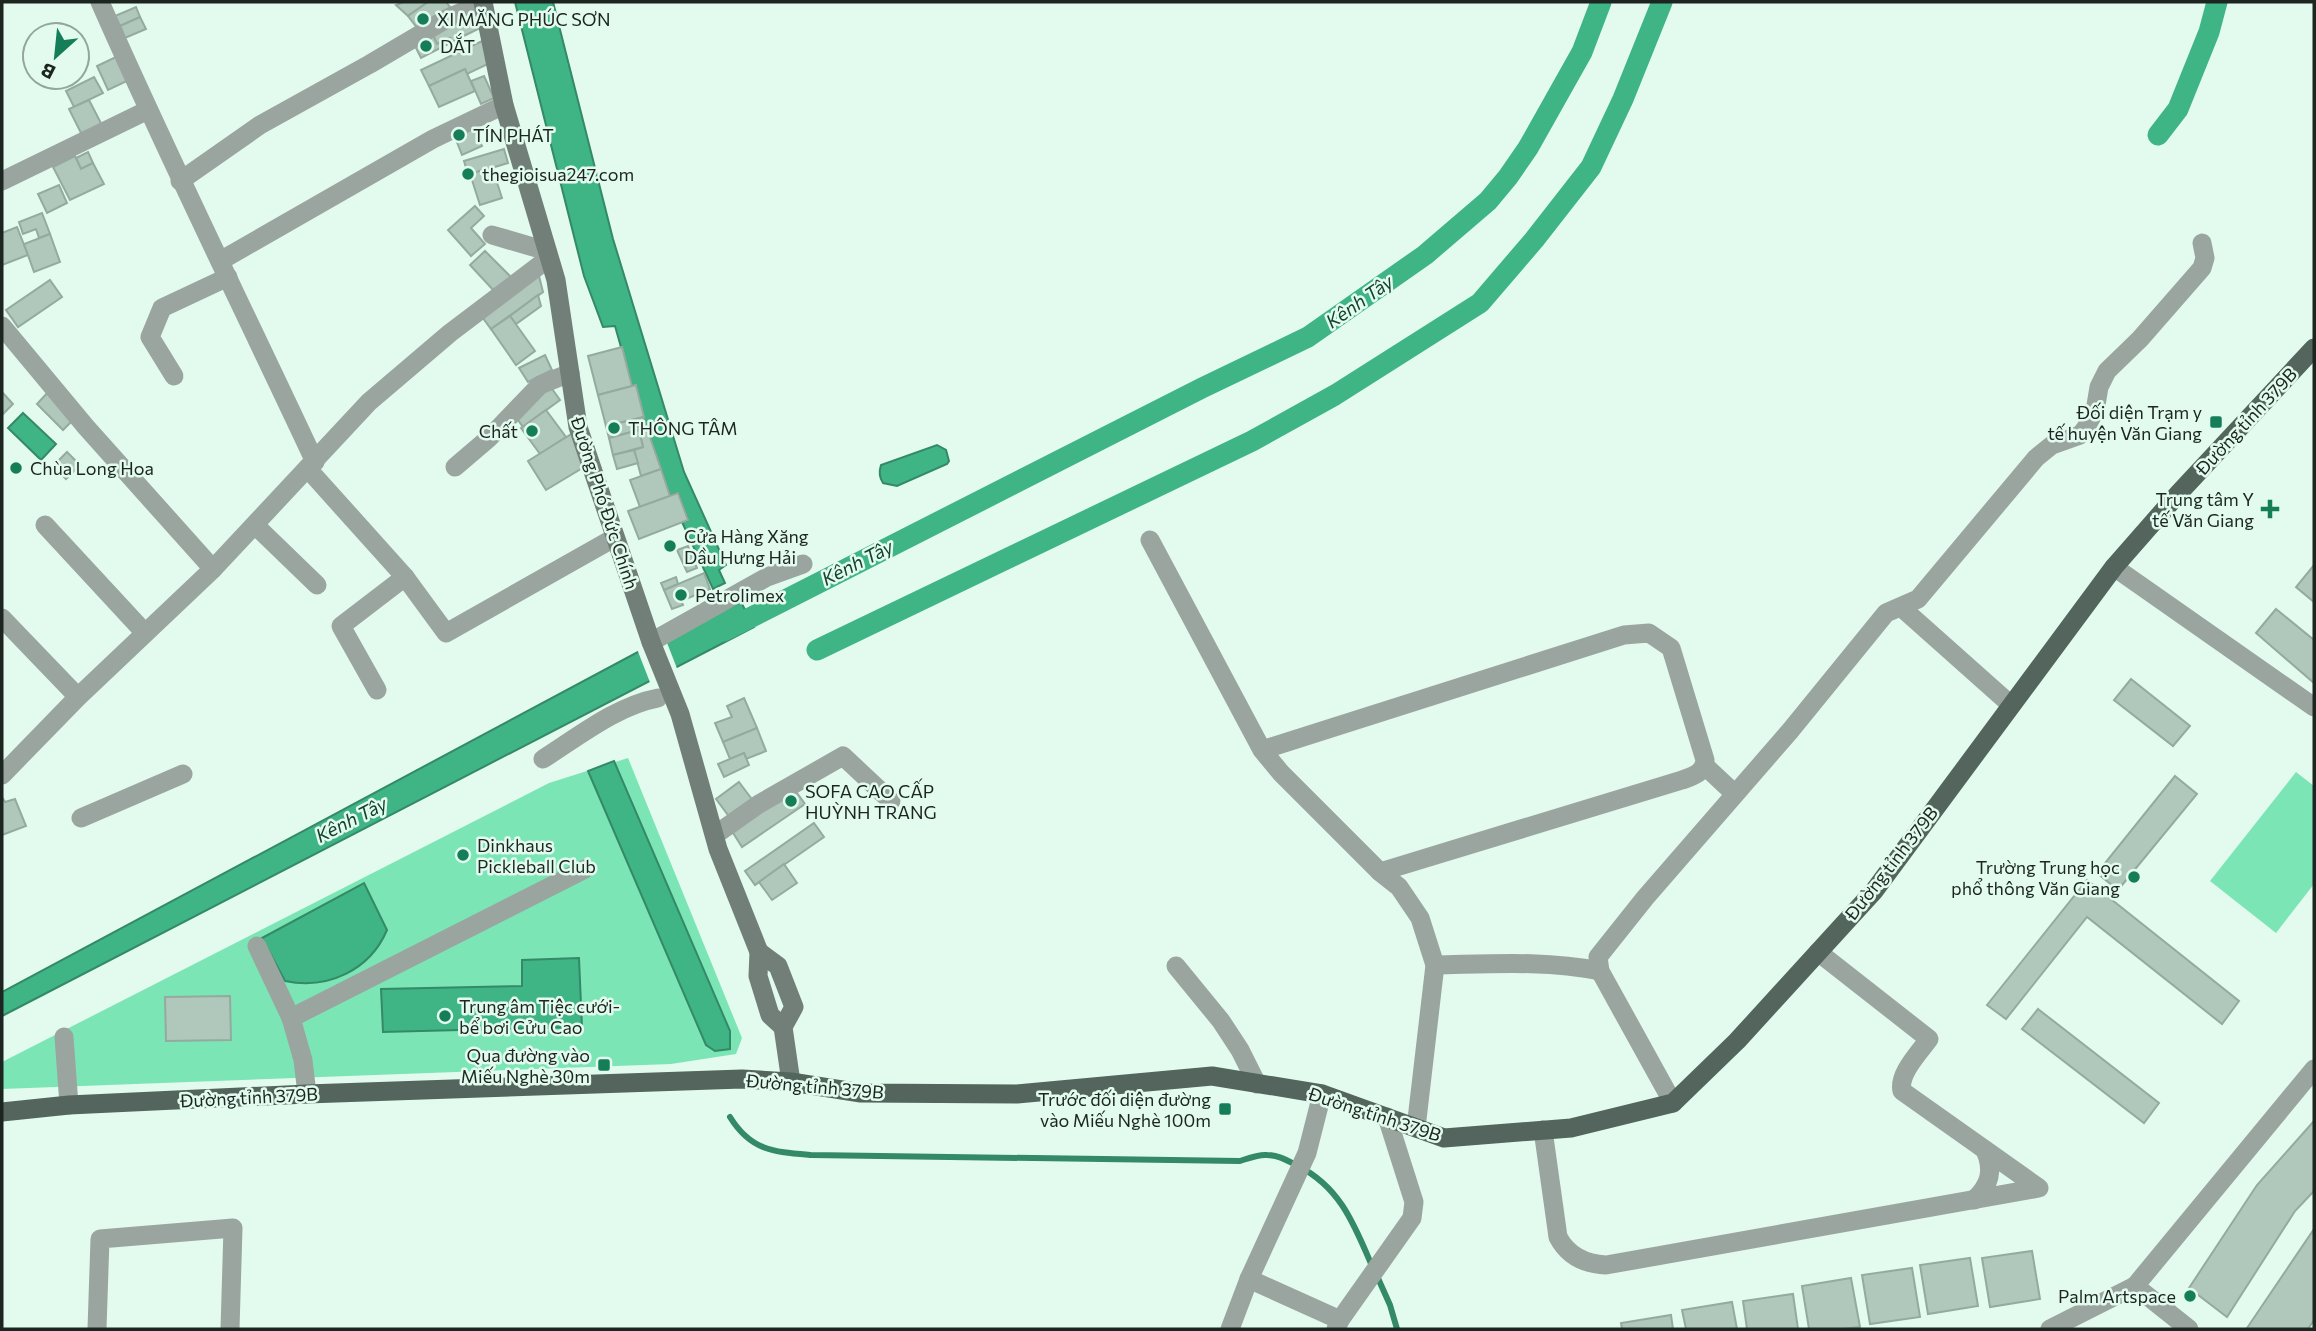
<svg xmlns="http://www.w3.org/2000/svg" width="2316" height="1331" font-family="Commissioner,sans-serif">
  <rect width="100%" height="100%" fill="#e2fbee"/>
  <g fill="#7ce5b6">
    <path d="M628,758l114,280 -6,16 -65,10 -669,25v-27l547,-279z"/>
    <path d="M2296,772l18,14v98l-38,49 -66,-52z"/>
  </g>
  <g fill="#3fb485" stroke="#348967" stroke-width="2">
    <path d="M515,2h38l60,237 71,233 42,93 -7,5 6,13 -12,6 -31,-67 6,-2 -10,-27 -8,3 -27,-79 -7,-31h-4l-17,-60 -12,1 -19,-51z"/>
    <path d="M23,413l33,31 -15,16 -33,-32z"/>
    <path d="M937,445l9,5 3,11 -2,3 -50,22 -14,-3c-4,-6 -4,-12 -2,-18z"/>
    <path d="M741,602l13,25 -752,389v-24l664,-355z"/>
    <path d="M614,761l116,270v18l-15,2 -9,-6 -118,-274z"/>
    <path d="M364,883l23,47c-17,40 -59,60 -102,51l-23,-43z"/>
    <path d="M579,958l3,69 -199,5 -2,-43 141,-3v-26z"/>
  </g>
  <path fill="#e2fbee" d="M664,635l14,36 -27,14 -14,-36z"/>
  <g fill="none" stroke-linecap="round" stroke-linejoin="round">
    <g stroke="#348967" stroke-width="6">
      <path d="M730,1117c21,34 44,35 81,38l429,6c9,-3 19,-7 27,-6 12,0 21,6 31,11 42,21 56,58 74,100"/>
      <path d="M1377,1276l13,29 7,24"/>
    </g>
    <g stroke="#3fb485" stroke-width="21">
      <path d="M2158,135l20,-26 31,-77 8,-30"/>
      <path d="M724,631l478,-243 106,-51 117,-82 63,-54 20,-24 20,-29 54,-96 19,-50"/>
      <path d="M817,650l435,-209 83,-46 145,-92 54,-63 57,-73 32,-68 39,-97"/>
    </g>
  </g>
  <g fill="#b0c7bb" stroke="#94aa9f" stroke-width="2">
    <path d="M404,2h24l-20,14 -12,-11z"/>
    <path d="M428,2h18l4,5 -29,26 -13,-17z"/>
    <path d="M136,7l4,10 -20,9 -5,-10z"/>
    <path d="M472,14l8,14 -28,14 -2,-4 -13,6 -5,-11z"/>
    <path d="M140,17l6,12 -21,9 -5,-12z"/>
    <path d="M432,33l5,11 13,-6 2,4 -31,16 -8,-16z"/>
    <path d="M482,41l10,21 -25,12 -2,-5 -36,17 -8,-16z"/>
    <path d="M120,55l11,24 -23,11 -11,-24z"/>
    <path d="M465,69l10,22 -36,16 -10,-21z"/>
    <path d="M484,76l10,22 -13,6 -10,-23z"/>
    <path d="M94,77l9,16 -29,14 -8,-16z"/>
    <path d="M89,100l15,29 -20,10 -15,-30z"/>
    <path d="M472,124l10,22 -20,9 -9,-23z"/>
    <path d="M504,149l4,14 -40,12 -4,-14z"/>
    <path d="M88,152l5,11 -12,6 -5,-11z"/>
    <path d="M75,156l6,13 12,-6 11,21 -34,16 -17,-33z"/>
    <path d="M492,167l10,31 -22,7 -10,-31z"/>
    <path d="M59,185l8,18 -20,10 -9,-19z"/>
    <path d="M475,206l9,10 -13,12 14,16 -14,12 -23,-26z"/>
    <path d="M42,213l8,21 -11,4 -3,-9 -13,5 -4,-12z"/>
    <path d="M17,227l11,28 -26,10v-32z"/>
    <path d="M50,234l10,28 -26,10 -10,-28z"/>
    <path d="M485,251l27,27 -16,15 -26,-28z"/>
    <path d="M538,272l5,20 -52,37 -11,-15z"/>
    <path d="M50,280l12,17 -44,30 -12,-17z"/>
    <path d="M538,295l3,11 -25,18 -6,-8z"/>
    <path d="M510,316l25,35 -19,14 -25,-36z"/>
    <path d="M622,347l10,39 -34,9 -10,-39z"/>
    <path d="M545,355l7,15 -24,12 -9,-14z"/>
    <path d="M636,385l8,32 -38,9 -8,-31z"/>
    <path d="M550,386l10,14 -37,27 -10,-14z"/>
    <path d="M50,390l27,26 -14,14 -26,-26z"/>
    <path d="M2,392l11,12 -11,11z"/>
    <path d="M546,410l20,27 -26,17 -19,-26z"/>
    <path d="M643,417l18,52 -20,7 -7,-26 9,-3 -7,-28z"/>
    <path d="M636,419l3,11 -30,8 -3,-12z"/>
    <path d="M639,430l4,17 -30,8 -4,-17z"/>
    <path d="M573,433l11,34 -38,23 -18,-29z"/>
    <path d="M634,450l4,13 -21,6 -4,-14z"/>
    <path d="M67,452l13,13 -14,14 -13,-13z"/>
    <path d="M661,469l9,27 -30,11 -10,-27z"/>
    <path d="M678,493l10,27 -49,19 -11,-28z"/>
    <path d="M688,546l9,22 -10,4 -10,-22z"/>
    <path d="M2314,565v37l-18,-15z"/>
    <path d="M704,573l6,16 -29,12 2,4 -11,4 -8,-19z"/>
    <path d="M676,577l2,7 -14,6 -3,-7z"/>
    <path d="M2276,609l38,31v43l-58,-50z"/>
    <path d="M2131,679l59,47 -17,20 -59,-46z"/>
    <path d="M744,698l13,30 -34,14 -8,-19 17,-6 -5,-11z"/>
    <path d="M757,728l9,23 -20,8 -2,-6 -14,6 -7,-17z"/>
    <path d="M744,753l5,12 -25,12 -6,-13z"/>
    <path d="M2175,776l22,18 -79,96 -21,-17z"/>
    <path d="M739,782l15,20 -23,17 -15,-20z"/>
    <path d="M792,786l13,18 -63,43 -12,-19z"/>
    <path d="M2,797l3,5 10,-3 11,27 -24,9z"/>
    <path d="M814,823l10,14 -69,48 -10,-14z"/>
    <path d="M784,864l13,19 -25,17 -13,-18z"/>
    <path d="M2087,880l152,121 -17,23 -135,-107 -81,102 -19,-14z"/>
    <path d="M230,996l1,44 -65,1 -1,-44z"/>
    <path d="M2038,1009l121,94 -15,20 -122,-94z"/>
    <path d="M2314,1121v70l-19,20 -68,106 -38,-29 68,-103z"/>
    <path d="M2314,1229v91l-6,9h-59l-2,-1z"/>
    <path d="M2032,1251l8,48 -50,8 -8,-49z"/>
    <path d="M1970,1258l8,48 -50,8 -8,-49z"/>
    <path d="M1912,1268l8,49 -50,7 -8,-49z"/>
    <path d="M1851,1278l9,49 -17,2h-34l-7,-43z"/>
    <path d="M1793,1294l5,35h-51l-4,-28z"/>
    <path d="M1732,1302l5,27h-51l-4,-19z"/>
    <path d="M1671,1315l2,14h-51l-1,-6z"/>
  </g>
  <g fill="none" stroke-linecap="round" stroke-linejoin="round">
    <g stroke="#9ba5a0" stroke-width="19">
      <path d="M100,2c68,155 143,306 215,460"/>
      <path d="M2,181l146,-71"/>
      <path d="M180,181l80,-56 110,-61 78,-46 35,-15"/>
      <path d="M492,235l55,16"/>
      <path d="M220,261l213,-122 71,-34"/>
      <path d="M2,326l84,101 127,142 156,-167 81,-69 99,-75"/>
      <path d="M174,376l-24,-39 12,-29 66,-31"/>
      <path d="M455,467l34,-29 51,-53 30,-12"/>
      <path d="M308,469l97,108 41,56 168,-95"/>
      <path d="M45,525l100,108"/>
      <path d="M255,525l62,60"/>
      <path d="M1150,540l112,210 19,23 99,99 302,-92c11,-4 22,-7 23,-20l-34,-112 -22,-15 -25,2 -362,115"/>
      <path d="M2114,567l200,140"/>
      <path d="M1902,608l109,97"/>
      <path d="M2,618l76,79"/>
      <path d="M651,642l116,-65 36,-13"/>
      <path d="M377,690l-36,-64 64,-49"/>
      <path d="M543,759c35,-22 73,-53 115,-61"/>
      <path d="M1705,766l30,28"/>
      <path d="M2,775l76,-78 135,-128"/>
      <path d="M81,818l102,-44"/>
      <path d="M715,835l44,-31 84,-48 48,45"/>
      <path d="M1380,872l19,15 21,31 15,47c55,-1 110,-5 165,6"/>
      <path d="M257,946l34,72"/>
      <path d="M1176,966l45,55 19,29 17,34"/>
      <path d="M64,1037l5,68"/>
      <path d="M307,1094l-4,-34 -12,-42 294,-149"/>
      <path d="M1673,1103l-73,-132 -2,-14 47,-59 145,-167 96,-118 32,-14 118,-141 16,-13 28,-10 5,-6 10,-18 4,-24 8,-16 33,-32 62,-71 3,-10 -3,-15"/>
      <path d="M1416,1128l19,-163"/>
      <path d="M1543,1130l15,107c10,19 27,27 48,28l433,-77 -137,-97c-4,-17 17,-38 27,-52l-111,-87"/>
      <path d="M1974,1200c16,-15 20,-29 11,-50"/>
      <path d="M1249,1279l91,41 -4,9"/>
      <path d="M1340,1320l72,-102 2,-16 -27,-85"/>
      <path d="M97,1329l3,-90 133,-11 -3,101"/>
      <path d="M1230,1329l19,-50 58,-126 15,-59"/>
      <path d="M2050,1329l85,-43"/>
      <path d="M2189,1329l-54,-43 179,-217"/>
    </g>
    <g stroke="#717f78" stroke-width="19">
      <path d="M483,2l21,103 52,175 22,147 73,215 29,72 38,135 41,103 -1,24 12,39 13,12"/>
      <path d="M759,952l19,14 16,41 -11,20 8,55"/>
    </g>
    <path stroke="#53655c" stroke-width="19" d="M2,1112l67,-7 238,-11 435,-15 49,3 70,11 156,1 195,-18 110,18 122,44 127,-10 102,-25 64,-62 137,-150 240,-324 64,-73 136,-146"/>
  </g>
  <g fill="#157e59" stroke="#e2fbee" stroke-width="2.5">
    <circle cx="423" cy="19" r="7"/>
    <circle cx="426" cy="46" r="7"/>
    <circle cx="459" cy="135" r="7"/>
    <circle cx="468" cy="174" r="7"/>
    <rect x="2209" y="415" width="14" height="14" rx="3.5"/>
    <circle cx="614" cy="428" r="7"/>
    <circle cx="532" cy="431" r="7"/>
    <circle cx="16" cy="468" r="7"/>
    <path d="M2266.5 498.5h7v7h7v7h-7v7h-7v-7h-7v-7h7z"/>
    <circle cx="670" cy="546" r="7"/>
    <circle cx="681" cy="595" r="7"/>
    <circle cx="791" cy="801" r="7"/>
    <circle cx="463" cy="855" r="7"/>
    <circle cx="2134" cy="877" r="7"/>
    <circle cx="445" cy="1016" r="7"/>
    <rect x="597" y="1058" width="14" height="14" rx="3.5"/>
    <rect x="1218" y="1102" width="14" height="14" rx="3.5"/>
    <circle cx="2190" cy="1296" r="7"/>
  </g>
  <g text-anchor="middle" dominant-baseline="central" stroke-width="5" stroke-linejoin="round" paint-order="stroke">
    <g font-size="18" fill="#1c2520" stroke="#e2fbee" text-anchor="start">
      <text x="437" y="19">XI MĂNG PHÚC SƠN</text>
      <text x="440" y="46">DẮT</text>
      <text x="473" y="135">TÍN PHÁT</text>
      <text x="482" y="174">thegioisua247.com</text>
      <text x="2202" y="412" text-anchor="end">Đối diện Trạm y<tspan x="2202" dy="21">tế huyện Văn Giang</tspan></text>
      <text x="628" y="428">THÔNG TÂM</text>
      <text x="518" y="431" text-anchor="end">Chất</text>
      <text x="30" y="468">Chùa Long Hoa</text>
      <text x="2254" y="499" text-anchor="end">Trung tâm Y<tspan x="2254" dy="21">tế Văn Giang</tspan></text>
      <text x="684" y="536">Cửa Hàng Xăng<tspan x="684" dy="21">Dầu Hưng Hải</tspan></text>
      <text x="695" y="595">Petrolimex</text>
      <text x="805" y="791">SOFA CAO CẤP<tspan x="805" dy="21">HUỲNH TRANG</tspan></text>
      <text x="477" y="845">Dinkhaus<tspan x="477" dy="21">Pickleball Club</tspan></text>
      <text x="2120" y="867" text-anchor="end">Trường Trung học<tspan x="2120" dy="21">phổ thông Văn Giang</tspan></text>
      <text x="459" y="1006">Trung âm Tiệc cưới-<tspan x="459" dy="21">bể bơi Cửu Cao</tspan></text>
      <text x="590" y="1055" text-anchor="end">Qua đường vào<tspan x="590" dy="21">Miếu Nghè 30m</tspan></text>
      <text x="1211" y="1099" text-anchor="end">Trước đối diện đường<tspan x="1211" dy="21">vào Miếu Nghè 100m</tspan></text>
      <text x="2176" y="1296" text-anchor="end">Palm Artspace</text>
    </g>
    <g font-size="18" fill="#1c2520" stroke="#e2fbee">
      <text transform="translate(2246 421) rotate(-47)">Đường tỉnh 379B</text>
      <text transform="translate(605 503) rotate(72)">Đường Phó Đức Chính</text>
      <text transform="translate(1891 863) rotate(-52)">Đường tỉnh 379B</text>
      <text transform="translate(815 1086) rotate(5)">Đường tỉnh 379B</text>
      <text transform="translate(249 1097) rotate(-3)">Đường tỉnh 379B</text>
      <text transform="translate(1375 1114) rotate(18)">Đường tỉnh 379B</text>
    </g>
    <g font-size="19" font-style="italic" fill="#12432f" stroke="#e2fbee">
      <text transform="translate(1359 301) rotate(-35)">Kênh Tây</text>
      <text transform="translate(857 562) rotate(-27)">Kênh Tây</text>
      <text transform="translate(351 819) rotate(-27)">Kênh Tây</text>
    </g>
  </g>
  <rect width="2316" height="1331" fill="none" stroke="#1c2520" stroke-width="7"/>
  <g transform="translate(56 56) rotate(207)"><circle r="33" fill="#e2fbee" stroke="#93a59c" stroke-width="2"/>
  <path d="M0-5L12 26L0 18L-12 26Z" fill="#157e59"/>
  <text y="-10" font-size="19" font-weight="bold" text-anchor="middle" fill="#1c2520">B</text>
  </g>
</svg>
